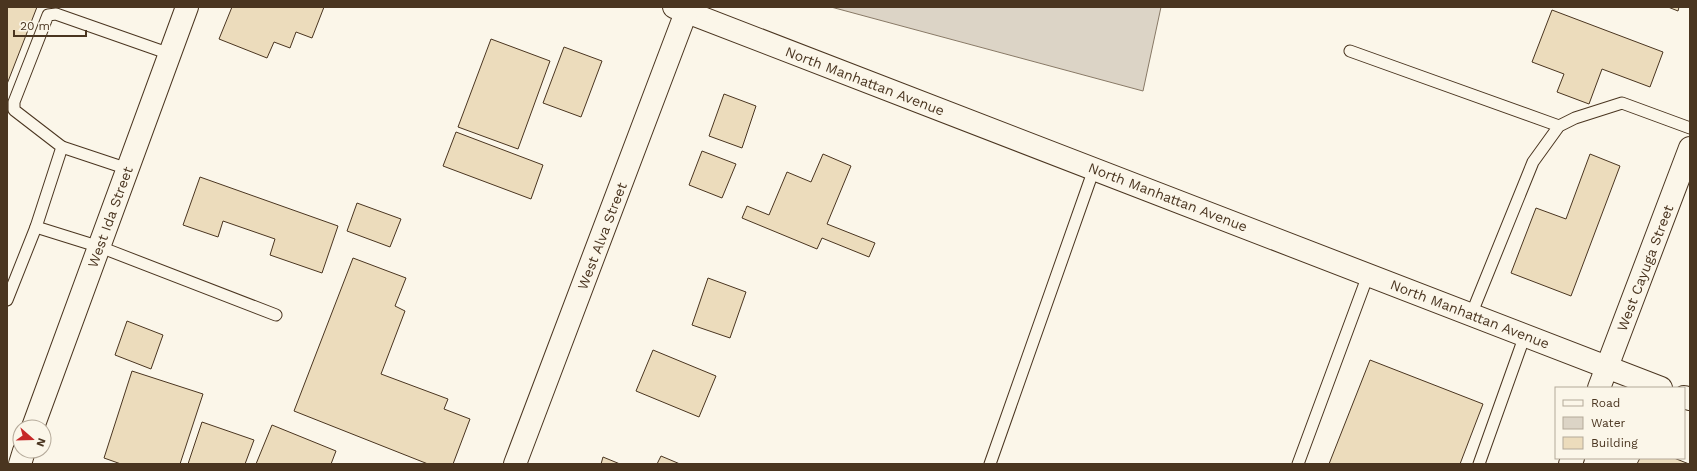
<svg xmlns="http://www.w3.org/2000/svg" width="1697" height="471" font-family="'Work Sans',sans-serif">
  <rect width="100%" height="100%" fill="#fbf6e9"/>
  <path fill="#dcd4c6" stroke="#887966" d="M831,7h330l-18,84z"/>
  <g fill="#ecdcbc" stroke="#4a3520">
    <path d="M7,7h30l-30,77z"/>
    <path d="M232,7h92l-12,31 -16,-6 -6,16 -16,-6 -7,16 -48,-19z"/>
    <path d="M1668,7h11l-1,4z"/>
    <path d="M1552,10l111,42 -13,35 -48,-18 -13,35 -32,-12 7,-18 -32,-12z"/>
    <path d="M491,39l59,22 -32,88 -60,-22z"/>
    <path d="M564,47l38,14 -21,56 -38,-14z"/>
    <path d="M724,94l32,12 -14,42 -33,-12z"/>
    <path d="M456,132l87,33 -12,34 -88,-33z"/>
    <path d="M702,151l34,13 -14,34 -33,-13z"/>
    <path d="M823,154l28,12 -24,58 48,19 -6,14 -47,-19 -5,11 -75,-31 5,-12 22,9 18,-43 24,10z"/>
    <path d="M1590,154l30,12 -49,130 -60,-23 25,-65 30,11z"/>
    <path d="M200,177l138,49 -16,47 -52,-18 5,-16 -52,-18 -5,16 -35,-12z"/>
    <path d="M357,203l44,16 -11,28 -43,-16z"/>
    <path d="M353,258l53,20 -11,28 10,5 -24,63 67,25 -4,10 26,10 -17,45h-25l-134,-53z"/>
    <path d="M708,278l38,14 -16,46 -38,-13z"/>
    <path d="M127,321l36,14 -12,34 -36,-14z"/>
    <path d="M653,350l63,26 -17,41 -63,-26z"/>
    <path d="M1370,360l113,44 -23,60h-131z"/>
    <path d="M132,371l71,23 -23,70h-59l-17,-6z"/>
    <path d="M202,422l52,18 -9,24h-57z"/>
    <path d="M272,425l64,26 -5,13h-75z"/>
    <path d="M661,456l19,8h-23z"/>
    <path d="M603,457l17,7h-19z"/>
    <path d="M1640,458h34l15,6h-52z"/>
  </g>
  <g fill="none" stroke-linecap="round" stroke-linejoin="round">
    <g stroke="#4a3520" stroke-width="13">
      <g id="service">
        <path d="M1350,51l209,75"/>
        <path d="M62,147l66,22"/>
        <path d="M36,227l64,20 176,68"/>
        <path d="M7,300l29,-73 26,-80 -48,-37v-8l34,-87 8,-1 114,40"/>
        <path d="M1471,315l62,-153 26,-36 16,-8 47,-15 68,25"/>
        <path d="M990,464l104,-295"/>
        <path d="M1298,464l70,-189"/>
        <path d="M1479,464l46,-129"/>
      </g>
    </g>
    <g stroke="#4a3520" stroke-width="24">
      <g id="minor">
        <path d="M674,7l987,381"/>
        <path d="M1599,388l91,-240"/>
        <path d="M1684,397l6,2"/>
        <path d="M33,427l154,-420"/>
        <path d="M20,464l4,-13"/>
        <path d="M515,464l173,-457"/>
        <path d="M1570,464l3,-6"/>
      </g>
    </g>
    <use href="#service" stroke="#fbf6e9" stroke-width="11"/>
    <use href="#minor" stroke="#fbf6e9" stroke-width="22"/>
  </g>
  <g text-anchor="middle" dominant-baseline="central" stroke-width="3" stroke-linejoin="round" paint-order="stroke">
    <g font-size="14" fill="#4a3520" stroke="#fbf6e9">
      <text transform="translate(865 81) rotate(21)">North Manhattan Avenue</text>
      <text transform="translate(1168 197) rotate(21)">North Manhattan Avenue</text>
      <text transform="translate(110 217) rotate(-70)">West Ida Street</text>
      <text transform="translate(602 236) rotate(-69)">West Alva Street</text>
      <text transform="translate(1645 268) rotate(-69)">West Cayuga Street</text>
      <text transform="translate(1470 314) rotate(21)">North Manhattan Avenue</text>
    </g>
  </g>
  <rect width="1697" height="471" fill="none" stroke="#4a3520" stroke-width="16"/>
  <rect x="1555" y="387" width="130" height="72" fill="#fbf6e9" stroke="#b4a999"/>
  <rect x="1563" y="400" width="20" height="6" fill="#fbf6e9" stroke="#b4a999"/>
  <text x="1591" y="407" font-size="12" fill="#4a3520">Road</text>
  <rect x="1563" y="417" width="20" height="12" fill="#dcd4c6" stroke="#b4a999"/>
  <text x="1591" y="427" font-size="12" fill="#4a3520">Water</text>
  <rect x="1563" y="437" width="20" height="12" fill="#ecdcbc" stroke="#b4a999"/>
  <text x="1591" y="447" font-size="12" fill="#4a3520">Building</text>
  <g transform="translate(32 439) rotate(110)"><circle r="19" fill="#fbf6e9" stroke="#b4a999"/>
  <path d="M0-3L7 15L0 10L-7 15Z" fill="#c62828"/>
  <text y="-6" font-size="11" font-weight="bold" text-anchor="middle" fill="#4a3520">N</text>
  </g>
  <path d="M14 30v6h72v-6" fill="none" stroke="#4a3520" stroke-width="2"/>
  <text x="20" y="30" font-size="12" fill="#4a3520" stroke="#fbf6e9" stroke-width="3" paint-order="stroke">20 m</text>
</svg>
